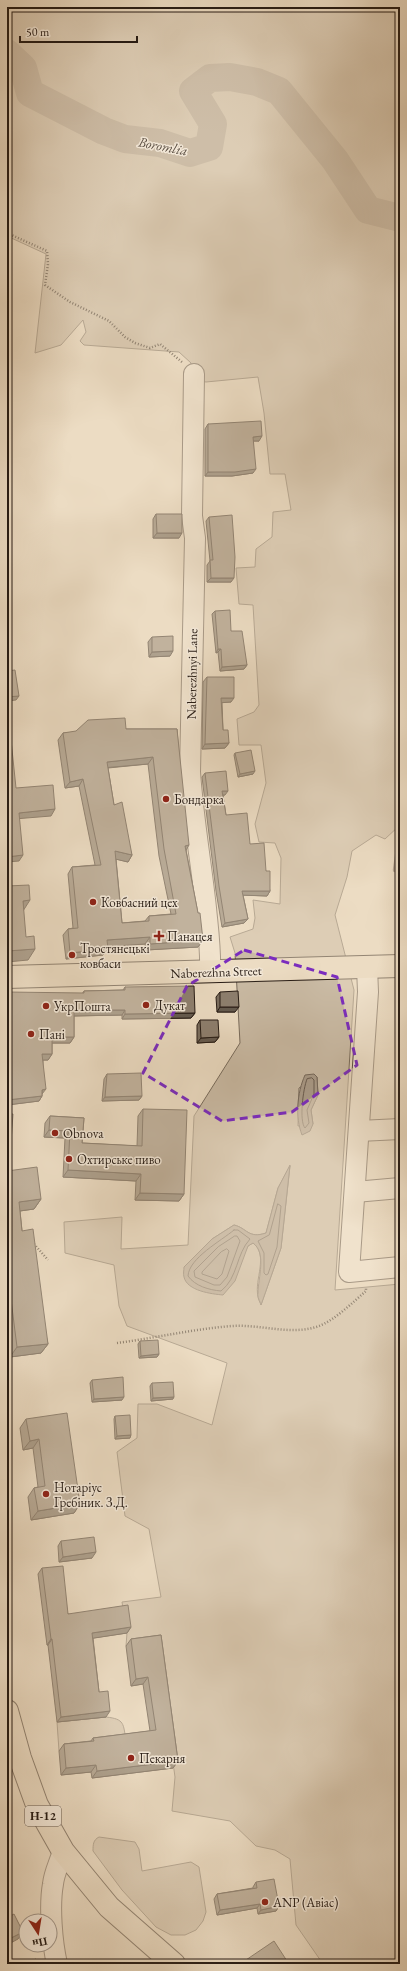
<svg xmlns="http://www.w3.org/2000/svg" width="407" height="1971" font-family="'EB Garamond',serif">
  <rect width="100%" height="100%" fill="#ecdcc3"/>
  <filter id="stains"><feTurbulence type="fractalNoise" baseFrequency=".005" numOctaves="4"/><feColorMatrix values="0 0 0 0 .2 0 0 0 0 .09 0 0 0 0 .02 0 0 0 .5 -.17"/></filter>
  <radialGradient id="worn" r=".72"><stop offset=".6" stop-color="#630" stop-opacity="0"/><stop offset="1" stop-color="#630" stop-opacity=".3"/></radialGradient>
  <g fill="#cabba5" stroke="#786b5c" fill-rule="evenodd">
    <path d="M7,7h393v818l-15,14 -9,-4 -24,16 -5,26 -12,38 19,75 -19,300 65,-6v680h-77l-27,-39 -6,-66 -15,-9 -19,-4 -26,-25 -58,-10 3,-34 -19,-135 -30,4 1,-13 -5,-31 39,-5 -12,-68 -24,-13 -8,-64 20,-14 1,-34h19l55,21 15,-62 -100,-37 -8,-20 -5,-41 -49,-12 -1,-31 58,-5 -1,32 67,-4 6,-129 46,-73 -5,-90 -5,-16 23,-8 2,-11 -2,-18 27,4 1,-46 -6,-15 -16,-1 -4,-18 11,-41 -5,-38h-22l-2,-26 17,-7 5,-7 -6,-100 -14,-1 -3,-36 19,-1 1,-18 16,-12 1,-25 18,-2 -6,-36h-15l-6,-61 -6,-36 -52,5 -17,-3 2,-16 -12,-11 -95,-7 -4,-4 6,-9 -3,-12 -22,25 -26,8 11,-99 -39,-18zM317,1077l1,18 -7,15 2,14 -15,2 1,-38zM290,1166l-9,82 -20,57c-1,-3 -3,-6 -3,-9 -4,-16 11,-41 -5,-53l-5,3 -5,10 -59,11 28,-28 22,-14c13,3 14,14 32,8l12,-45z"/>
    <path d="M106,1717c19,2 17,7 20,23l-67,11 -2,-29z"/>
    <path d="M99,1837l36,5 4,7 3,22 49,-9 8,5 7,45 -3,9 -7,9 -11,5h-14l-15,-8 -34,-37 -29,-39c0,-6 0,-11 6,-14z"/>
  </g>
  <g fill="#a99a88" stroke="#75675a">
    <path d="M314,1074l3,3 1,18 -7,15 2,14 -3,7 -8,4c-7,-18 -5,-42 3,-60z"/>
    <path d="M290,1165l-9,83 -20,57c-1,-4 -4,-8 -3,-12 0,-15 9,-40 -5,-50l-5,3 -13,35 -12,14c-11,-1 -36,-4 -39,-18 -1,-3 0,-7 0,-10l28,-28 22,-14c13,3 14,14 32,8l12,-45z"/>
  </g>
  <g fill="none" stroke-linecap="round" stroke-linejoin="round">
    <g stroke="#685a4e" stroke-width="1">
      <path d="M312,1078l2,2v14l-7,16 2,13 -4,5c-6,-7 -2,-39 2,-49z"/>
      <path d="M278,1204l3,2 -4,41 -9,27 -2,1 -2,-2v-20l-6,-12 11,-6z"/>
      <path d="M234,1230h4l12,9c-14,15 -12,39 -29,52 -12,-1 -26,-5 -33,-15 1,-18 33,-35 46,-46z"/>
      <path d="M235,1236h2l3,5 -13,36 -7,8h-6l-19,-8 -1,-6 24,-24z"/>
      <path d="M227,1249l2,2 -7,23 -5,5 -15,-5v-2l19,-20z"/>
    </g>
    <path stroke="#75675a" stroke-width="4.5" d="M395,870l5,-36"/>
    <path stroke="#a99a88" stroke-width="28" d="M7,53l16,15 7,25 74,38 21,8 35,4 30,10 19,-6 4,-23 -20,-33 17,-13 20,-1 27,5 22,9 56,69 33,50 32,8"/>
    <g stroke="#584b40" stroke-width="22">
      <g id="minor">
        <path d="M194,374l-2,142 3,22 -5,234c3,45 11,90 16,136 2,21 5,42 4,64"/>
        <path d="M367,967l1,25 -19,280 51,-5"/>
        <path d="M359,1131l41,-2"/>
        <path d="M355,1192l45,-4"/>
        <path d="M57,1964c-5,-22 -8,-58 -4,-80 1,-11 7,-22 10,-33"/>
      </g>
    </g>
    <g stroke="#261b14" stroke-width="24">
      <g id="major">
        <path d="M7,977l393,-11"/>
        <path d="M7,1711l13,47 17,47 26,46 46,56 65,57"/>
      </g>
    </g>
    <g stroke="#261b14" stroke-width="2.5" stroke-dasharray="1 2" stroke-linecap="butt">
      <path d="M7,233l40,18 1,13 -3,21 25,17 39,19 16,16 10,6 15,5 10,-4 22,18"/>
      <path d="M34,1244l14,16"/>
      <path d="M117,1343c38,-5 76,-14 115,-17 28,-2 60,10 87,0 16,-6 34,-24 47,-35v-3"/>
    </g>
    <use href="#minor" stroke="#f3e8d8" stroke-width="20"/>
    <use href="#major" stroke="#ecdcc3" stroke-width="22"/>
  </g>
  <g fill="#796d5f" stroke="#261b14" fill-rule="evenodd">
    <path d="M208,424l51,17h-6v32l-21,3h-27v-47z"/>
    <path d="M156,514l23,24h-26v-19z"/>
    <path d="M209,517l22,65h-24v-17l3,-4 -4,-40z"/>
    <path d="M215,611l16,20 16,34 -3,4 -24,2 -2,-19 -2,1 -4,-39z"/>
    <path d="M152,637l18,19 -21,1 -1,-15z"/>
    <path d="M207,677l24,25h-9l1,28 6,13 -4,5 -23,1 1,-67z"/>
    <path d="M126,729h51l9,121 17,90 -5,7 -52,3 -1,-6 -37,3v2l-5,6 -37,4 -3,-24 5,-6 5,-1 -5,-54 4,-7 23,-2 -16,-79 -14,2 -7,-48 5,-7zM148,764l11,92 12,58 -22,2 -4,5 -23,2 -6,-64 12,3 4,-7 -18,-50 -6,-37z"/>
    <path d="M235,753l18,21 -15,3 -4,-22z"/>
    <path d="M205,773l20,22h-2l3,20 24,29 16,27 4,20 -3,5 -24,-1 5,24 -4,4 -22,4 -6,-36 -14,-114z"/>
    <path d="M125,987l70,26 -4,5 -69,1v-4l-48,1v21l-4,6h-18v11l-4,6h-5l-1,36 -3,5 -32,4 77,-114 39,-1z"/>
    <path d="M220,992l15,20h-18l-1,-15z"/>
    <path d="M200,1020l19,17 -4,5 -18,1v-18z"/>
    <path d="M107,1074l35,22 -3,4 -37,1 2,-22z"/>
    <path d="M143,1109l41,85 -5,7 -44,-1 1,-19 -73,-4 2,-39 -21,-1 1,-14 5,-7 34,2 -2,25 55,3 1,-30z"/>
    <path d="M7,1171l34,28 -7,10 -14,2 2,20 26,113 -7,9 -31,4 -3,-26z"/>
    <path d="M140,1341l19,13 -2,3 -18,1 -1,-14z"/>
    <path d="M92,1380l30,20 -30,2 -2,-19z"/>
    <path d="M152,1383l21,16 -22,2 -1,-15z"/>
    <path d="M115,1416l15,22 -15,1 -1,-20z"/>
    <path d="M26,1419l54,85 -6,9 -43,7 -3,-23 6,-9 4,-1 -5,-39 -10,2 -3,-22z"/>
    <path d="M61,1541l31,17 -33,4 -1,-16z"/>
    <path d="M42,1568l26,46 63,13 -4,6 -34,5 6,54 7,25 -49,5 -9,-77h-1l-9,-71z"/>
    <path d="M161,1635l17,126 -5,7 -81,10 -1,-6 -30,3 -2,-24 5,-7 27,-3 2,-3 57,-7 -7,-47 -12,2 -5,-40 5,-7z"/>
    <path d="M256,1882l23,24 -3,5 -18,3 -1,-6 -40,7 -3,-16 3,-5 36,-6v-1z"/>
  </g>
  <g fill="#63594e" stroke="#261b14">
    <path d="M262,436l-3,5h-9l3,-4z"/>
    <path d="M256,469l-3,4 -21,3h-27l3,-4z"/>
    <path d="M157,533h25l-3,5h-26z"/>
    <path d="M211,578h23l-3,4h-24z"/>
    <path d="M218,649h3l-3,3 -2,1z"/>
    <path d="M173,651l-3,5 -21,1 3,-5z"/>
    <path d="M247,665l-3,4 -24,2 2,-4z"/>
    <path d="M19,696l-3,4 -9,1v-4z"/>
    <path d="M221,698h13l-3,4 -13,1z"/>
    <path d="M229,743l-4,5 -23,1 3,-5z"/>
    <path d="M153,757l-5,7 -46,4 5,-6z"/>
    <path d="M255,771l-2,3 -15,3 2,-3z"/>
    <path d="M83,779l-4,7 -14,2 5,-6z"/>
    <path d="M222,791h6l-3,4h-6z"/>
    <path d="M55,809l-4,7 -37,3 5,-6z"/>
    <path d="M189,845l-4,7v-6z"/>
    <path d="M115,851l17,4 -4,7 -17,-4z"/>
    <path d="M23,855l-4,6 -12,1v-5z"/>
    <path d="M242,891h28l-3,5 -28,-1z"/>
    <path d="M30,900l-7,11v-10z"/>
    <path d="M248,919l-4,4 -22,4 3,-4z"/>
    <path d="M150,937l-5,7 -43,3 5,-7z"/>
    <path d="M203,940l-5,7 -52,3 4,-6z"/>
    <path d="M35,949l-7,11 -21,2v-11z"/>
    <path d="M108,949l-5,6 -37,4 4,-6z"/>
    <path d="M220,1007h19l-4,5h-18z"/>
    <path d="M74,1010h51l-3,5 -52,1z"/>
    <path d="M195,1013l-4,5 -69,1 3,-5z"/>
    <path d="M52,1037h22l-4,6h-22z"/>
    <path d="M219,1037l-4,5 -18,1 4,-5z"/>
    <path d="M42,1054h10l-4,6h-9z"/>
    <path d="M46,1089l-4,5v-4z"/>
    <path d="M42,1096l-3,5 -32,4v-5z"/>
    <path d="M142,1096l-3,4 -37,1 3,-4z"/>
    <path d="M49,1130l21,1 -5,7 -21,-1z"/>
    <path d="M7,1156h3l-3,5z"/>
    <path d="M68,1170l73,4 -5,7 -73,-4z"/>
    <path d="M140,1193l44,1 -5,7 -44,-1z"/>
    <path d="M41,1199l-7,10 -22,3 7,-10z"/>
    <path d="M48,1344l-7,9 -31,4 7,-10z"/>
    <path d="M159,1354l-2,3 -18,1 2,-2z"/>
    <path d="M124,1397l-2,3 -30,2 2,-3z"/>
    <path d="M174,1397l-1,2 -22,2 2,-3z"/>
    <path d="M131,1435l-1,3 -15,1 2,-3z"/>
    <path d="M39,1439l-6,9 -10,2 7,-9z"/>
    <path d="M80,1504l-6,9 -43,7 7,-9z"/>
    <path d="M96,1552l-4,6 -33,4 4,-5z"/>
    <path d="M131,1627l-4,6 -39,6 4,-6z"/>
    <path d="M51,1639h1l-4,6h-1z"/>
    <path d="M148,1677l-5,7 -12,2 5,-7z"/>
    <path d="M110,1711l-4,6 -49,5 4,-5z"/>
    <path d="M178,1761l-5,7 -81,10 5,-7z"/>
    <path d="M96,1765l-5,7 -30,3 5,-7z"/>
    <path d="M260,1904l-3,4 -40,7 3,-5z"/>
    <path d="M279,1906l-3,5 -18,3 3,-4z"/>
    <path d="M23,1932l-5,7 -11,6v-5z"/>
  </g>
  <g fill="#8d7f6f" stroke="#261b14" fill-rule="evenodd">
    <path d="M261,421l1,15 -9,1 3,32 -21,3h-27v-48z"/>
    <path d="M156,514h26v19h-25z"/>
    <path d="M232,515l3,42 -1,21h-23l-1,-18h3l-4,-43z"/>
    <rect x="7" y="563" width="2" height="21"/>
    <path d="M230,610l1,21h11l5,34 -25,2 -1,-18h-3l-3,-38z"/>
    <path d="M173,636v15l-21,1v-15z"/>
    <path d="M15,670l4,26 -12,1v-26z"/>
    <path d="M207,677h27v21h-13l2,32h5l1,13 -24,1z"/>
    <path d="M125,718l1,11h51l12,116 -4,1 13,67h2l3,27 -53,4v-7l-43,3 1,9 -38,4 -2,-24 10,-1 -6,-61 29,-2 -18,-86 -13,3 -7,-49 13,-2 12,-11zM153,757l11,92 12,65 -27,2v5l-27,2 -7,-72 17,4 -10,-53 -8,3 -7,-43z"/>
    <path d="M11,740l5,48 37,-3 2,24 -36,4 4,42 -16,2v-116z"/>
    <path d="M251,750l4,21 -15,3 -5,-21z"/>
    <path d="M226,771l2,20h-6l4,24 21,-2 3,31 14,-1 2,28h4v20h-28l6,28 -23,4 -6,-37 -14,-113z"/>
    <path d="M29,885l1,15 -7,1 3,36 8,-1 1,13 -28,2v-65z"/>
    <path d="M194,986l1,27 -70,1v-4h-51v27h-22v17h-10l4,35 -4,1v6l-35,4v-108l77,1v-2l41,-1v-3z"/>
    <path d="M238,991l1,16h-19v-15z"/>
    <path d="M200,1020h18l1,17 -18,1z"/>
    <path d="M141,1073l1,23 -37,1 2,-23z"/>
    <path d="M143,1109l44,1 -3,84 -44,-1 1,-19 -73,-4 2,-39 -21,-1 1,-14 34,2 -2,25 60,3z"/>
    <path d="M7,1114h6l-3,42h-3z"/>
    <path d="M37,1167l4,32 -22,3 3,29 11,-2 15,115 -31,3 -10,-79v-97z"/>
    <path d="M158,1340l1,14 -18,2 -1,-15z"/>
    <path d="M123,1377l1,20 -30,2 -2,-19z"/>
    <path d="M173,1382l1,15 -21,1 -1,-15z"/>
    <path d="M67,1413l13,91 -42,7 -4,-23 11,-2 -6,-47 -9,2 -4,-22z"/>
    <path d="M130,1415l1,20 -14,1 -2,-20z"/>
    <path d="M94,1537l2,15 -33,5 -2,-16z"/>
    <path d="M63,1566l5,48 60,-9 3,22 -39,6 7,59 9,-1 2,20 -49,6 -9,-78h-1l-9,-71z"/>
    <path d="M161,1635l17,126 -81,10 -1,-6 -30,3 -2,-24 30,-3 -1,-3 63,-8 -8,-53 -12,2 -5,-40z"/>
    <path d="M274,1879l5,27 -18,4 -1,-6 -40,6 -3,-16 40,-6 -1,-6z"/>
    <path d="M14,1914l9,18 -16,8v-22z"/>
    <path d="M274,1941l13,20 -4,3h-43z"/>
    <path d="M36,1959l1,5h-17z"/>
  </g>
  <path d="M0 0H407V1971H0ZM244,950l93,27 20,88 -65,47 -70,9 -79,-48 44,-87z" fill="#ecdcc3" fill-opacity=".55" fill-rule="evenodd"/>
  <path fill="none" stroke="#7b2cbf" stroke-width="3" stroke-dasharray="8 5" stroke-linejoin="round" d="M244,950l93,27 20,88 -65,47 -70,9 -79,-48 44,-87z"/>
  <g fill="#8f2418" stroke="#f3e8d8" stroke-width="1.5">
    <circle cx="166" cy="799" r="4"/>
    <circle cx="93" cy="902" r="4"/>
    <path d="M157 930h4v4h4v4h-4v4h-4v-4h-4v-4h4z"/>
    <circle cx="72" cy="955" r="4"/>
    <circle cx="146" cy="1005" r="4"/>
    <circle cx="46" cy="1006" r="4"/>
    <circle cx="31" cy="1034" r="4"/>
    <circle cx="55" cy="1133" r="4"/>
    <circle cx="69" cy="1159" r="4"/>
    <circle cx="46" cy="1494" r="4"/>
    <circle cx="131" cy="1758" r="4"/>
    <circle cx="265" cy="1902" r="4"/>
  </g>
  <g text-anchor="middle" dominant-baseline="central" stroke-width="3" stroke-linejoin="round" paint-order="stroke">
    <rect fill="#f3e8d8" stroke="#64584f" stroke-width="1" x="25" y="1806" width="36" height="20" rx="3"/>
    <g font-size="12" font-weight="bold" fill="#261b14">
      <text x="43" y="1816">Н-12</text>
    </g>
    <g font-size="13" fill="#261b14" stroke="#f3e8d8">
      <text transform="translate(192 674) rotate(-89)">Naberezhnyi Lane</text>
      <text transform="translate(216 972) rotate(-2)">Naberezhna Street</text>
    </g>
    <g font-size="13" fill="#261b14" stroke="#f3e8d8" text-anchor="start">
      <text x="174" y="799">Бондарка</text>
      <text x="101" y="902">Ковбасний цех</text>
      <text x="167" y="936">Панацея</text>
      <text x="80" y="948">Тростянецькі<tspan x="80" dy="15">ковбаси</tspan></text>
      <text x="154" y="1005">Дукат</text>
      <text x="54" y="1006">УкрПошта</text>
      <text x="39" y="1034">Пані</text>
      <text x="63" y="1133">Obnova</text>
      <text x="77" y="1159">Охтирське пиво</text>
      <text x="54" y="1487">Нотаріус<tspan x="54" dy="15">Гребіник. З.Д.</tspan></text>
      <text x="139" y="1758">Пекарня</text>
      <text x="273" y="1902">ANP (Авіас)</text>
    </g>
    <g font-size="14" font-style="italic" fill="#5a4e42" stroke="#f3e8d8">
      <text transform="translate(163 146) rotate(11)">Boromlia</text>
    </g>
  </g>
  <rect width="407" height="1971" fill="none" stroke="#ecdcc3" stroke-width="24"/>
  <rect x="8" y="8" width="391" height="1955" fill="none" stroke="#261b14" stroke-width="2"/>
  <rect x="12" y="12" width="383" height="1947" fill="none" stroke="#261b14"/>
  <g transform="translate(38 1933) rotate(168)"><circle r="19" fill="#f3e8d8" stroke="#a1968a"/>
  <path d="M0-3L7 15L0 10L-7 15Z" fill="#8f2418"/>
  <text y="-6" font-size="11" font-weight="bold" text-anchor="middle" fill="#261b14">Пн</text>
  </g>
  <path d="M20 36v6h117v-6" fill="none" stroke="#261b14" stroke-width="2"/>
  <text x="26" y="36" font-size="12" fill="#261b14" stroke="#f3e8d8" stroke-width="3" paint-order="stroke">50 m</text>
  <rect width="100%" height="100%" filter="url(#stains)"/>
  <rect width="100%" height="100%" fill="url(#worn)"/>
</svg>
